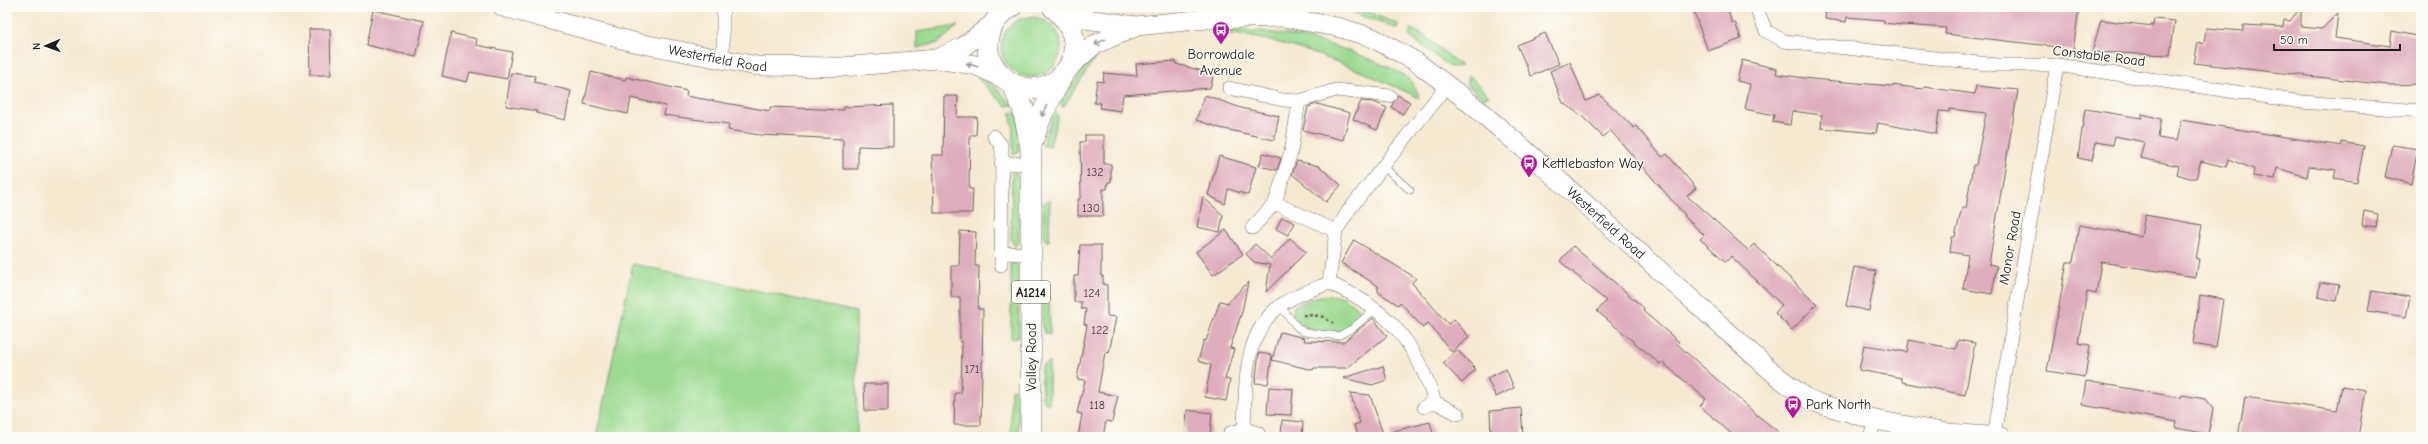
<svg xmlns="http://www.w3.org/2000/svg" width="2428" height="444" font-family="'Comic Neue',sans-serif">
  <rect width="100%" height="100%" fill="#fdfcf7"/>
  <filter id="ink" filterUnits="userSpaceOnUse"><feTurbulence type="fractalNoise" baseFrequency=".025" numOctaves="2"/><feDisplacementMap in="SourceGraphic" scale="8" xChannelSelector="R" yChannelSelector="G"/><feConvolveMatrix kernelMatrix="1 2 1 2 8 2 1 2 1" color-interpolation-filters="sRGB"/></filter>
  <filter id="wash" filterUnits="userSpaceOnUse"><feTurbulence type="fractalNoise" baseFrequency=".012" numOctaves="4" result="noise"/><feDisplacementMap in="SourceGraphic" scale="16" xChannelSelector="R" yChannelSelector="G"/><feGaussianBlur stdDeviation="0.9" result="paint"/><feColorMatrix in="noise" values="0 0 0 0 0 0 0 0 0 0 0 0 0 0 0 0 0 1.4 0 .05"/><feComposite in="paint" operator="in"/></filter>
  <g filter="url(#wash)">
    <rect width="100%" height="100%" fill="#f5e9d2"/>
    <g fill="#9bda90" stroke="#5c7b56">
      <path d="M1337,7c21,0 41,9 61,17v5z"/>
      <circle cx="1031" cy="47" r="30"/>
      <path d="M958,26l-20,17 -21,5v-16z"/>
      <path d="M1213,29c57,0 108,9 161,32 19,8 41,15 45,37 -58,-28 -143,-65 -206,-65z"/>
      <path d="M1411,29l14,7 36,30 -11,1 -41,-31z"/>
      <path d="M1091,57l4,1 -32,49 -3,-4z"/>
      <path d="M1469,75l20,21 -6,2 -16,-13v-7z"/>
      <path d="M979,76l14,9 20,20 -7,1 -27,-26z"/>
      <path d="M1015,112l3,7 1,32 -6,4v-27l-3,-15z"/>
      <path d="M1055,112l3,3 -8,31h-7l3,-13z"/>
      <path d="M1012,173h4l3,4v66l-4,3 -4,-6z"/>
      <path d="M1050,199l-1,42h-3l-3,-5v-32z"/>
      <path d="M1011,259l7,7 1,70 -4,3 -4,-1z"/>
      <path d="M633,264l223,48 1,125h-261z"/>
      <path d="M1049,283l1,52 -5,-2 -3,-6v-39z"/>
      <path d="M1330,295l13,2 21,16c-5,5 -11,11 -16,15 -16,11 -45,2 -55,-12l1,-10 22,-9z"/>
      <path d="M1049,362v42l-4,-1 -3,-6 -1,-30z"/>
      <path d="M1011,389l7,2 1,46h-8z"/>
    </g>
    <g id="blocks">
      <g fill="#dfadbd">
        <path d="M1692,7h35l5,16 3,-1 6,17 -33,12z"/>
        <path d="M1826,7h253l-6,45 -23,-6 -105,-12 1,-6 -43,-3 -19,-2v-3l-37,-3 -1,5 -21,-3z"/>
        <path d="M2301,7v20l21,2 16,-16 -3,25 55,8 2,-15 29,6v47l-33,1 -194,-22 4,-21 6,2 2,-16 37,3v-6l40,2 1,-7 6,1z"/>
        <path d="M373,10l51,11 -8,36 -50,-12z"/>
        <path d="M2154,19l21,2 -5,34 -78,-3 9,-32 52,6z"/>
        <path d="M309,29h21l1,46h-21z"/>
        <path d="M451,33l26,6 -1,6 36,7 -5,27 -37,-7 -3,10 -25,-6z"/>
        <path d="M1545,33l14,31 -28,12 -14,-31z"/>
        <path d="M1742,60l35,9 -1,5 36,5 79,7 1,-1 31,4 1,-2 51,7 1,-8 42,4 -29,174 8,2 -5,28 -29,-5 5,-34 -18,-3 2,-15h3l7,-29h4l7,-43h3l10,-52 -36,-4 -1,3 -10,-1 -3,23 -58,-11 -2,10 -55,-5 1,-13 -30,-4 -2,14 -17,-3 1,-7 -29,-6 5,-25 -13,-3z"/>
        <path d="M1176,61v3l38,10 -4,14 -87,7 -2,16 -21,-3 1,-5h-7l3,-22 6,1 1,-9 33,3 -1,-12z"/>
        <path d="M1570,62l16,39 14,-6 34,33 2,-2 26,31 5,-3 29,34 -9,8 61,54 6,-6 63,60 -25,26 -17,-17 7,-8 -51,-49 -5,6 -26,-23 4,-4 -20,-19 1,-1 -75,-85 -7,7 -21,-21 -19,-13 -13,-32z"/>
        <path d="M591,72l34,8 1,-3 61,14 -1,5 84,15v-4l74,3v-3l49,-2v42l-35,-1v23h-15v-30l-83,-4 -32,-5 1,-6 -65,-9 2,-9 -35,-8 -3,16 -44,-10z"/>
        <path d="M511,73l24,3 -1,6 37,9 -6,29 -29,-7 1,-2 -31,-5z"/>
        <path d="M1205,95l36,13 38,8 -5,24 -54,-12 -24,-8z"/>
        <path d="M1398,95l12,7 -7,12 -12,-7z"/>
        <path d="M944,96h14l-1,21h20l-1,18h-6l-1,54h4l-1,24h-38l-2,-58h11z"/>
        <path d="M1361,101l13,1 13,6 -10,22 -24,-11z"/>
        <path d="M1317,104l33,9 -7,27 -40,-10 5,-23z"/>
        <path d="M2085,109l57,9v-4l19,5 -3,19 18,3 5,-21 160,26v-4l23,4 -7,36 -23,-4 2,-8 -27,-4 -2,11 -30,-9 -2,11 -22,-3 1,-7 -26,-10 -2,8 -25,-6 -5,17h-7l-12,-4 2,-8 -39,-8 4,-16 -29,-6 -2,9 -17,-3 -4,19 -14,-3z"/>
        <path d="M1085,135h19v29h7v18h-3l-1,7h-4v27h-25v-15l3,-5 -1,-54h5z"/>
        <path d="M2392,145l26,4 -7,35 -26,-7z"/>
        <path d="M1263,153l18,5 -4,12 -18,-4z"/>
        <path d="M1219,156l37,11 -8,28 -20,-6 -3,15 -17,-9z"/>
        <path d="M1297,161l22,5 22,19 -15,17 -34,-28z"/>
        <path d="M1203,197l20,18 -3,17 -23,-5z"/>
        <path d="M2364,211l14,3 -2,13 -14,-2z"/>
        <path d="M2145,215l57,10 -6,34h3l-3,18 -95,-15 -5,32 -9,-2 -9,51 12,2 -5,32 -38,-6 20,-109h6l6,-37 62,11z"/>
        <path d="M1282,217l13,6 -7,12 -12,-6z"/>
        <path d="M1226,230l17,24 -30,21 -17,-23z"/>
        <path d="M960,231l16,1 -1,34h4l-1,43h5l-2,116h-27l1,-32h6l1,-51h-2v-45h-9v-31h8z"/>
        <path d="M1290,238l16,14 -40,40 4,-27 -16,-3 -8,-8 9,-10 16,15z"/>
        <path d="M1354,240l62,38 -4,5 36,41 6,-5 15,18 -17,15 -24,-29 -5,5 -23,-26 -2,3 -20,-13v-6l-37,-23z"/>
        <path d="M1080,245h21v31h2v8l4,1v31l9,1 -7,36 -4,-1 -7,40 20,4 -6,26 -6,-1 -3,16h-25l4,-23 -5,-1 8,-33 -8,-1 10,-54 -3,-1 2,-15h-5v-7h-7v-26h4z"/>
        <path d="M1573,246l71,62 -1,3 36,31 -2,2 80,71 28,22h-50l-35,-31 6,-7 -44,-37 -2,2 -63,-53 9,-10 -46,-40z"/>
        <path d="M1854,267l22,4 -7,40 -23,-5z"/>
        <path d="M1248,282l-6,30 -12,36 4,1 -9,30 5,1 -4,21 -21,-4 6,-32 -13,-4 6,-21 2,1 14,-40 8,2z"/>
        <path d="M2320,282l19,3 -3,16 -18,-4z"/>
        <path d="M2372,291l38,6 -4,20 -38,-6z"/>
        <path d="M2200,295l23,4 -7,49 -23,-4z"/>
        <path d="M1373,318l14,18 -40,32h-33l-1,2 -41,-10 8,-28 25,6 -1,3 39,1z"/>
        <path d="M1909,340l47,9 2,-9 17,3 -10,52 -63,-13v-4l-43,-8 5,-25 43,7z"/>
        <path d="M1457,350l19,19 -14,14 -19,-20z"/>
        <path d="M1259,353l13,2 -4,29 -13,-1z"/>
        <path d="M1383,366l4,14 -15,5 -29,-7z"/>
        <path d="M1506,369l8,19 -18,9 -9,-19z"/>
        <path d="M2086,381l95,17 1,-3 23,4 8,10 -5,25 -32,-6 1,-6 -95,-17z"/>
        <path d="M864,384h24v27h-23z"/>
        <path d="M2342,386l24,4 -8,47h-120l7,-40 92,14z"/>
        <path d="M1269,387l24,2 -2,26 -24,-1z"/>
        <path d="M1350,393l20,2 14,42h-25l-5,-12 6,-2z"/>
        <path d="M1521,408l2,29h-32l-1,-26z"/>
        <path d="M1187,410l25,3 -2,24h-25z"/>
        <path d="M1282,420l21,2 -1,15h-21z"/>
        <path d="M1430,422l4,15h-43l-1,-5z"/>
      </g>
    </g>
  </g>
  <g filter="url(#ink)">
    <use href="#blocks" fill-opacity="0" stroke="#68645c" stroke-width="1"/>
    <g fill="none" stroke-linecap="round" stroke-linejoin="round">
      <g stroke="#68645c" stroke-width="8">
        <g id="service">
          <path d="M1384,167l26,23"/>
          <path d="M1280,306l17,21 7,5 34,4 15,-8 23,-20"/>
        </g>
      </g>
      <g stroke="#68645c" stroke-width="14">
        <g id="minor">
          <path d="M1756,7l10,24 18,10 213,24h60l245,37 119,9"/>
          <path d="M723,60v-53"/>
          <path d="M1229,88l54,12 16,1 37,-11 54,6"/>
          <path d="M1299,101l-8,51 -16,51 61,28"/>
          <path d="M994,136l7,9 1,7 -1,113"/>
          <path d="M1001,163l30,1"/>
          <path d="M1252,228l23,-25"/>
          <path d="M1001,253l30,1"/>
          <path d="M1329,283l7,-52 13,-21 98,-125"/>
          <path d="M1424,407l11,-5 23,12"/>
          <path d="M1244,429c2,-44 -2,-99 40,-126 14,-9 30,-14 45,-20 60,26 86,58 106,119"/>
          <path d="M1230,433l14,-4 14,4"/>
          <path d="M1994,436l63,-371"/>
          <path d="M1870,437l5,-17"/>
        </g>
      </g>
      <g stroke="#68645c" stroke-width="20">
        <g id="secondary">
          <path id="s1" d="M503,7l130,35 124,24 85,1 95,-8 38,6 29,14"/>
          <path id="s2" d="M1064,16l72,10 70,-7 76,-2 55,10 34,10 44,24 49,37 59,50 254,228 27,21 13,6 58,17 73,13 53,4"/>
          <path d="M937,59l26,-12 32,-25"/>
          <path d="M1068,68l26,-23 41,-18"/>
        </g>
      </g>
      <g stroke="#68645c" stroke-width="22">
        <g id="primary">
          <path d="M1011,7c-14,8 -22,21 -23,37 -1,11 4,23 12,30 41,44 109,-20 53,-67"/>
          <path d="M1012,84l11,24 8,39v290"/>
          <path d="M1031,145l11,-31 20,-38"/>
        </g>
      </g>
      <path stroke="#68645c" stroke-width="2.5" stroke-dasharray="3 3" stroke-linecap="butt" d="M1303,315l18,1 12,7"/>
      <use href="#service" stroke="#fff" stroke-width="7"/>
      <use href="#minor" stroke="#fff" stroke-width="13"/>
      <use href="#secondary" stroke="#fff" stroke-width="19"/>
      <use href="#primary" stroke="#fff" stroke-width="21"/>
    </g>
    <defs><path id="oneway-shaft" d="M-6 0H5M1.5-3L5.5 0L1.5 3" fill="none" stroke-width="1.6" stroke-linecap="round" stroke-linejoin="round"/></defs>
    <g stroke="#999">
      <use href="#oneway-shaft" transform="translate(1100 42) rotate(153)"/>
      <use href="#oneway-shaft" transform="translate(972 65) rotate(-164)"/>
      <use href="#oneway-shaft" transform="translate(1044 111) rotate(115)"/>
    </g>
  </g>
  <defs>
    <g id="bus-pin" transform="scale(0.9)"><path d="M0 17L-7.5 6A9.5 9.5 0 1 1 7.5 6Z" fill="#b5179e" stroke="#fdfcf7"/><path d="M-5-6H5V4H4V6H2V4H-2V6H-4V4H-5ZM-3.5-4V0h7V-4ZM-3.5 1.2v1.5H-2V1.2ZM2 1.2v1.5H3.5V1.2Z" fill="#fff"/></g>
  </defs>
  <g fill-rule="evenodd">
    <use href="#bus-pin" x="1221" y="30"/>
    <use href="#bus-pin" x="1529" y="163"/>
    <use href="#bus-pin" x="1793" y="404"/>
  </g>
  <g text-anchor="middle" dominant-baseline="central" stroke-width="3" stroke-linejoin="round" paint-order="stroke">
    <g font-size="12" fill="#4d4044">
      <text x="1095" y="172">132</text>
      <text x="1091" y="208">130</text>
      <text x="1092" y="293">124</text>
      <text x="1100" y="330">122</text>
      <text x="972" y="369">171</text>
      <text x="1097" y="405">118</text>
    </g>
    <rect fill="#fdfcf7" stroke="#605f5e" stroke-width="1" x="1012" y="281" width="38" height="22" rx="3"/>
    <g font-size="13" font-weight="bold" fill="#1c1c1c">
      <text x="1031" y="292">A1214</text>
    </g>
    <g font-size="14" fill="#1c1c1c" stroke="#fdfcf7" text-anchor="start">
      <text x="1221" y="54" text-anchor="middle">Borrowdale<tspan x="1221" dy="16">Avenue</tspan></text>
      <text x="1542" y="163">Kettlebaston Way</text>
      <text x="1806" y="404">Park North</text>
    </g>
    <g font-size="14" fill="#1c1c1c" stroke="#fdfcf7">
      <text transform="translate(2099 56) rotate(7)">Constable Road</text>
      <text stroke="none"><textPath href="#s1" startOffset="221">Westerfield Road</textPath></text>
      <text stroke="none"><textPath href="#s2" startOffset="611">Westerfield Road</textPath></text>
      <text transform="translate(2010 248) rotate(-80)">Manor Road</text>
      <text transform="translate(1031 357) rotate(-90)">Valley Road</text>
    </g>
  </g>
  <rect width="2428" height="444" fill="none" stroke="#fdfcf7" stroke-width="24"/>
  <g transform="translate(46 46) rotate(268)" stroke="#fdfcf7" stroke-width="3" paint-order="stroke">
  <path d="M0-3L7 15L0 10L-7 15Z" fill="#1c1c1c"/>
  <text y="-6" font-size="11" font-weight="bold" text-anchor="middle" fill="#1c1c1c">N</text>
  </g>
  <path d="M2274 44v6h126v-6" fill="none" stroke="#1c1c1c" stroke-width="2"/>
  <text x="2280" y="44" font-size="12" fill="#1c1c1c" stroke="#fdfcf7" stroke-width="3" paint-order="stroke">50 m</text>
</svg>
